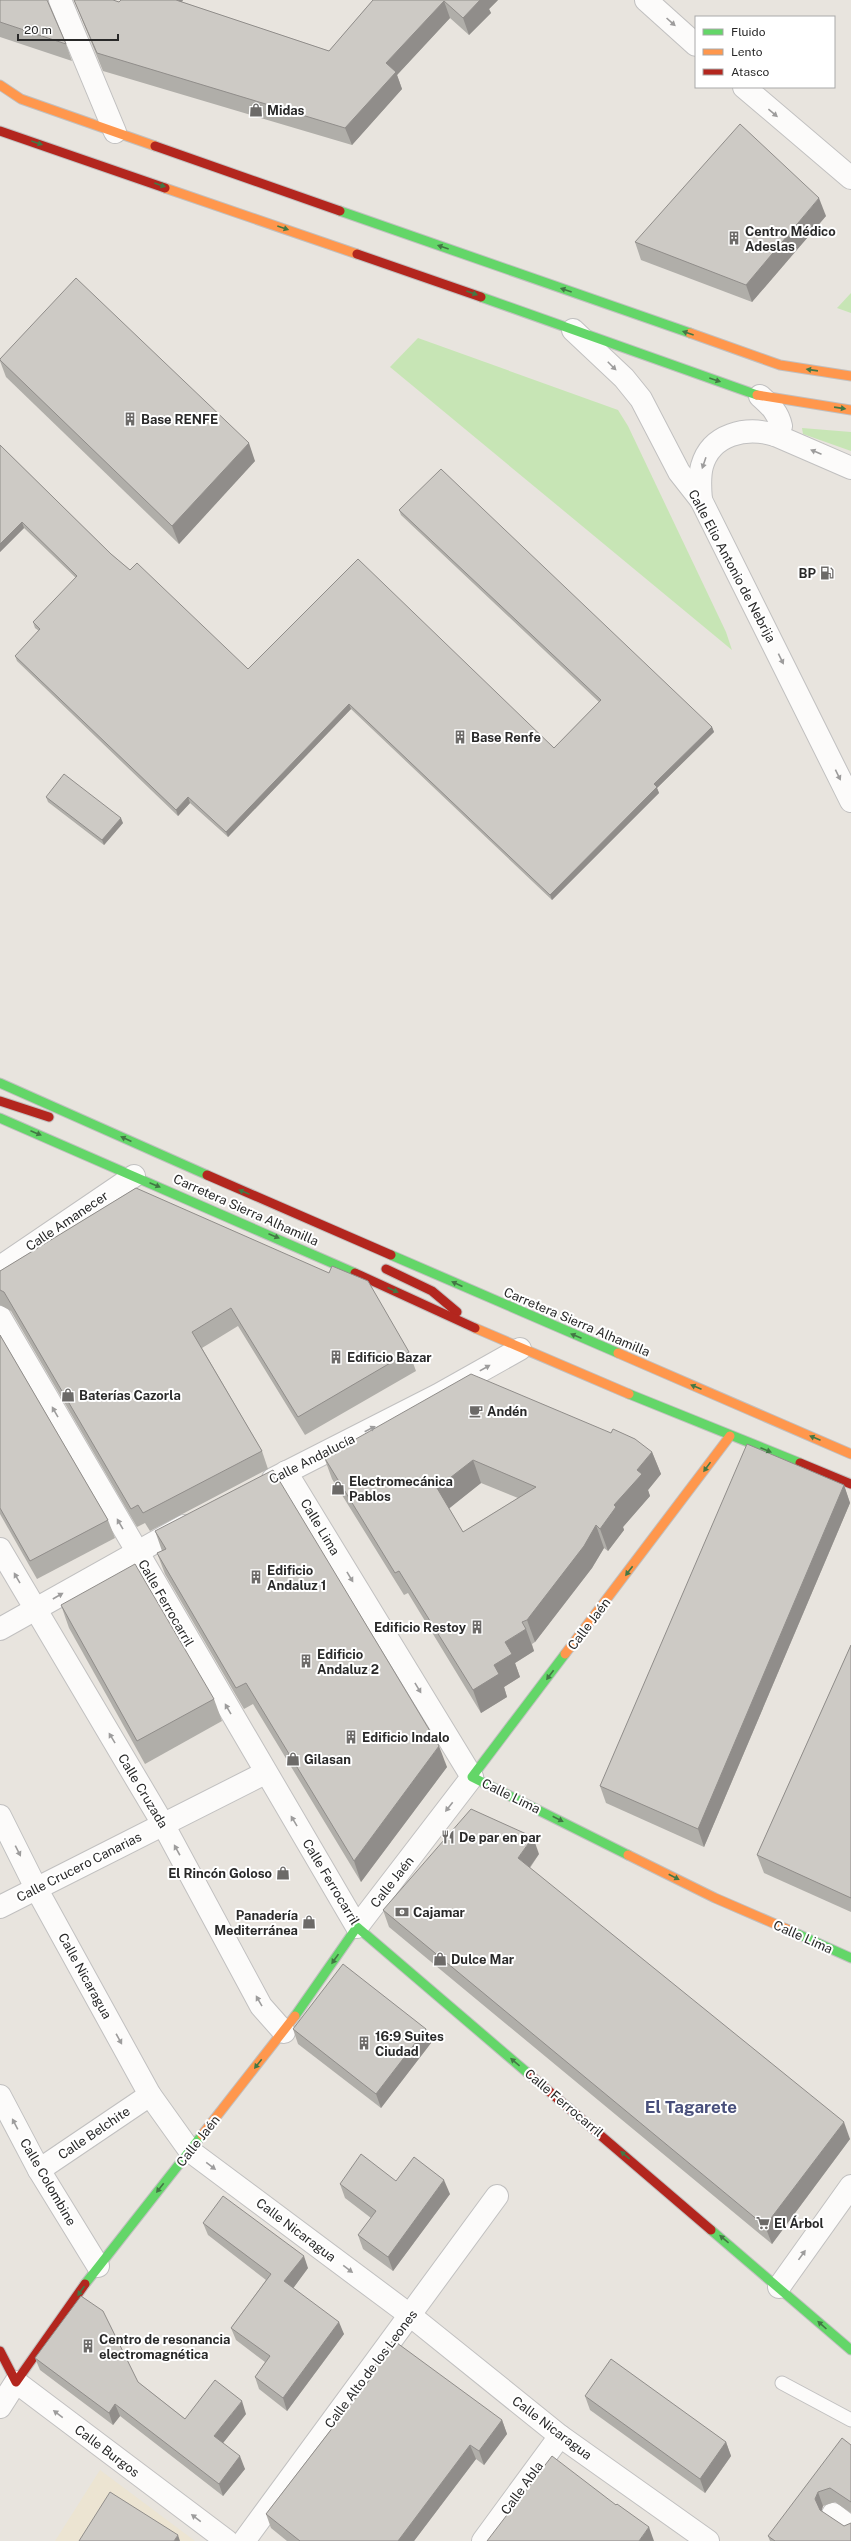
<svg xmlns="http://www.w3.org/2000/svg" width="851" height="2541" font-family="'Public Sans',sans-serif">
  <rect width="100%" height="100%" fill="#e8e4de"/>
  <path fill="#ece4d2" d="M100,2470l95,71h-140z"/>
  <g fill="#c7e5b5">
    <path d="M851,293v20l-14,-5z"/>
    <path d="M418,338l200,72 10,16 98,206 6,18 -342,-283z"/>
    <path d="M802,428l49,4v19l-48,-17z"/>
  </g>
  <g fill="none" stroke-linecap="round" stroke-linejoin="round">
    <g stroke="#c1c0c0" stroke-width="15">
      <path id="lane" d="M782,2383l69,37"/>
    </g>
    <g stroke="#c1c0c0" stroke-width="24">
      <g id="street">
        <path d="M60,0l55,132"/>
        <path d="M646,0l50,45"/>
        <path d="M744,87l107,91"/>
        <path d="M573,330l51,48 17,21 38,73 22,28 150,301"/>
        <path d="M760,396c10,9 18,16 21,30l-6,9"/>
        <path d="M701,500c-1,-11 -2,-23 1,-34 9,-32 44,-40 73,-31l76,33"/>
        <path d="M0,1267l134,-91"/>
        <path d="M0,1317l357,610 115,-150 -186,-305"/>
        <path d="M273,1479l165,-84 82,-46"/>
        <path d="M0,1549l163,275 98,182 23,26"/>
        <path d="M0,1629l184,-103"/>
        <path d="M0,1816l36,72 114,207 40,56 221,165 149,120 148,105"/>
        <path d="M0,1907l265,-134"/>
        <path d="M0,2096l39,74 59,96"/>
        <path d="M39,2170l111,-75"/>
        <path d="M779,2287l72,-101"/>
        <path d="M0,2407l16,-25 211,159"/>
        <path d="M833,2514l18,14"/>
        <path d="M244,2541l253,-345"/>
        <path d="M483,2541l77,-105"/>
      </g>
    </g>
    <g stroke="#c1c0c0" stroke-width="11">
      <g id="fast">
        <path d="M340,211l350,122"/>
        <path d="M481,297l276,98"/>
        <path d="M0,1083l207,92"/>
        <path d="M0,1118l355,155"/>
        <path d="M391,1255l227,98"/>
        <path d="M629,1394l171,69"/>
        <path d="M565,1654l-93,123 156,78"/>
        <path d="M789,1930l62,28"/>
        <path d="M295,2016l62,-89 173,148"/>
        <path d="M711,2230l140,120"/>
        <path d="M85,2284l117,-149"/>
      </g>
    </g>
    <g stroke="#c1c0c0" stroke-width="11">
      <g id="slow">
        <path d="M0,85l21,14 134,47"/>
        <path d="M165,188l192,66"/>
        <path d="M690,333l90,32 71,11"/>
        <path d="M757,395l94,15"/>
        <path d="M475,1328l154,66"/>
        <path d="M618,1353l233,101"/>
        <path d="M565,1654l165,-218"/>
        <path d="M628,1855l87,43 74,32"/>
        <path d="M202,2135l93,-119"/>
      </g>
    </g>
    <g stroke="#c1c0c0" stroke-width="11">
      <g id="jam">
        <path d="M0,131l165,57"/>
        <path d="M155,146l185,65"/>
        <path d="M357,254l124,43"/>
        <path d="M0,1101l49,16"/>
        <path d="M207,1175l184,80"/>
        <path d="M386,1269l46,22 25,21"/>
        <path d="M355,1273l120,55"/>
        <path d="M800,1463l51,21"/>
        <path d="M530,2075l181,155"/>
        <path d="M0,2351l16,31 69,-98"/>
      </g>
    </g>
    <use href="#lane" stroke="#fcfbfa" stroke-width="13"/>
    <use href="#street" stroke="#fcfbfa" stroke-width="22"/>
    <use href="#fast" stroke="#63d668" stroke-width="9"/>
    <use href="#slow" stroke="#ff974d" stroke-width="9"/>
    <use href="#jam" stroke="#b3261e" stroke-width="9"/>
  </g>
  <g fill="#b0aea9" fill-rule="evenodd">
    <path d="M0,0l48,3 18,41 6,17 -72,-24z"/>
    <path d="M74,0h39l6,2 2,-2h62l-1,2 147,49 44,-51h125l-9,9 2,4 -22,22 -19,-17 -53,57 5,14 -50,56 -249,-74z"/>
    <path d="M826,216l-74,86 -111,-42 -6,-18z"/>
    <path d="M0,359l255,102 -76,83 -173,-167 -6,-16z"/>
    <path d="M0,445l111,109 137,115 306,79 45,-46 -198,-187 -2,-5 313,217 2,5 -57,56 2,5 -107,107 -201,-191 -123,128 -38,-34 -12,13 -161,-155 -2,-5 24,-25 -4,-3 -2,-6 43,-44 -52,-50 -24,24z"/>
    <path d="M46,797l77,26 -19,22 -56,-43z"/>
    <path d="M136,1188l273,164 7,19 -111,64 -67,-109 -36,22 60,103 6,18 -118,62 -5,-8 -8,4 -126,-216 -11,-6v-34z"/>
    <path d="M0,1335l108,185 7,18 -78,41 -37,-65z"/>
    <path d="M652,1452l9,22 -13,16 2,6 -27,31 1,3 -16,21 -4,-3 -12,20 -57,74 -3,2 2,7 -19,12 5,14 -16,10 3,10 -26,16 -73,-120 -4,2 -72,-116 -8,-22zM481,1483l37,15 -55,34 -14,-24z"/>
    <path d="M844,1485l6,18 -146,344 -98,-44 -6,-17z"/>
    <path d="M155,1531l292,236 -86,115 -108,-178 -9,5 -79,-135 -8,-21 5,-2z"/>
    <path d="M61,1605l153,94 8,22 -77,43 -76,-136z"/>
    <path d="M851,1645v267l-87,-39 -7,-18z"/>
    <path d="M539,1854l-9,14 320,271 -78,105 -383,-317 -6,-17z"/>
    <path d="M293,2029h133l5,14 -50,65 -83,-64z"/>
    <path d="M396,2181l54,13 -57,77 -30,-22 -5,-14 13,-17 -26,-20 -5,-14z"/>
    <path d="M203,2223l105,45 -15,20 51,46 -57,77 -28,-22 -4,-12 10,-15 -29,-22 -5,-12 35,-48 -58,-45z"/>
    <path d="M35,2358l103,24 47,37 61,-5 -23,29 22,26 -22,27 -103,-80 -7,9 -73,-55z"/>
    <path d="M370,2371l132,49 5,14 -23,31 -8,-6 -62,82h-127l-16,-13 -5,-14 106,-138z"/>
    <path d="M585,2396l141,46 5,14 -26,37 -115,-83z"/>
    <path d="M851,2445v68l-16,-11 -12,4 -2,5 30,30h-81l-2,-5z"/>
  </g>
  <g fill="#908d8a">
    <path d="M167,0h16l-11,14z"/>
    <path d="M480,0h18l-9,9 2,4 -22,22 -6,-17z"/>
    <path d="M444,1l6,17 -53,57 5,14 -50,56 -7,-17 41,-65z"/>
    <path d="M819,198l7,18 -74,86 -6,-17z"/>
    <path d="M249,443l6,18 -76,83 -7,-18z"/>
    <path d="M22,522l2,6 -24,24v-8z"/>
    <path d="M349,704l2,5 -123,128 -2,-5z"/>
    <path d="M712,727l2,5 -57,56 2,5 -107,107 -2,-5 104,-111z"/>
    <path d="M188,797l2,6 -12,13 -2,-6z"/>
    <path d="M121,818l2,5 -19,22 -2,-5z"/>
    <path d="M652,1452l9,22 -13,16 2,6 -27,31 1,3 -16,21 -8,-22 14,-24 23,-35z"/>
    <path d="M473,1460l8,23 -35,28 -9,-23z"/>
    <path d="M844,1485l6,18 -146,344 -6,-18z"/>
    <path d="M596,1525l8,23 -12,20 -57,74 -8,-22z"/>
    <path d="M526,1629l8,22 -19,12 5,14 -16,10 3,10 -26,16 -8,-23 21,-25 11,-23z"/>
    <path d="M439,1746l8,21 -86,115 -7,-21z"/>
    <path d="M533,1837l6,17 -15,21 -6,-17z"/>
    <path d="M426,2029l5,14 -50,65 -5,-14z"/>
    <path d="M844,2122l6,17 -78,105 -7,-18z"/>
    <path d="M444,2180l6,14 -57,77 -5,-14z"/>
    <path d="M304,2256l4,12 -19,26 -5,-13z"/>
    <path d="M339,2322l5,12 -57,77 -4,-13z"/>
    <path d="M242,2401l4,13 -27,34 -5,-12z"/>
    <path d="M115,2404l5,12 -7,9 -4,-12z"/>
    <path d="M502,2420l5,14 -23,31 -5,-14z"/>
    <path d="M726,2442l5,14 -26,37 -5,-14z"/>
    <path d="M470,2445l6,14 -62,82h-16z"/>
    <path d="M240,2456l5,13 -22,27 -4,-12z"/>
    <path d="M818,2492l5,14 -2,7 -6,-14z"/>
    <path d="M649,2527l5,14h-15z"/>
    <path d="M178,2535l2,6h-6z"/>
  </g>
  <g fill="#cdcac5" stroke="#908d8a" fill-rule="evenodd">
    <path d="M0,0h47l19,44 -66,-22z"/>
    <path d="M74,0h39l6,2 2,-2h55l153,51 44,-51h107l-17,18 -19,-17 -58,62 10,9 -51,56 -248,-75z"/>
    <path d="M740,124l79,74 -73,87 -111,-43z"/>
    <path d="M76,278l173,165 -77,83 -172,-166v-1z"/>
    <path d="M0,445l111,109 19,16 7,-7 111,106 110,-110 196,189 47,-48 -202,-190 42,-41 271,258 -58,57 3,3 -107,108 -201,-191 -123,128 -38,-35 -12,13 -161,-154 25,-27 -7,-7 44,-46 -55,-54 -22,22z"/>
    <path d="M64,774l57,44 -19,22 -56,-43z"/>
    <path d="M136,1188l193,85 3,-7 36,15 41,71 -111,65 -67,-109 -39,24 70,119 -119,62 -5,-8 -7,4 -127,-217 -4,-2v-19z"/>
    <path d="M0,1335l108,185 -78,41 -30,-53z"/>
    <path d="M471,1374l140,59 2,-4 22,10 17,13 -15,18 5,4 -28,31 2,2 -16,22 -4,-4 -12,21 -57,74 -5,2 4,7 -21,13 7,12 -18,11 5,9 -26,16 -74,-119 -4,2 -71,-116zM473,1460l63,27 -73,45 -26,-44z"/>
    <path d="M747,1444l97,41 -146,344 -98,-43z"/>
    <path d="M273,1470l166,276 -85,115 -108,-178 -10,5 -79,-135 9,-4 -11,-18z"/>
    <path d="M135,1564l79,135 -77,42 -76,-136z"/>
    <path d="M851,1645v253l-94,-43z"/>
    <path d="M471,1809l62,28 -15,21 326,264 -79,104 -382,-316z"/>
    <path d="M343,1964l83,65 -50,65 -83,-65z"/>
    <path d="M361,2154l35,27 18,-24 30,23 -56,77 -30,-22 18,-24 -36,-27z"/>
    <path d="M223,2196l81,60 -20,25 55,41 -56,76 -28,-21 15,-21 -39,-28 40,-54 -68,-51z"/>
    <path d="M81,2296l22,15 35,71 47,37 30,-39 27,21 -28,35 26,20 -21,28 -104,-80 -6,9 -74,-55z"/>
    <path d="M393,2340l109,80 -23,31 -9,-6 -72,96h-98l-34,-27 108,-140 -4,-3z"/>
    <path d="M611,2359l115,83 -26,37 -115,-83z"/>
    <path d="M842,2438l9,7v57l-21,-14 -12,4 -3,7 5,11 24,16 7,-3v18h-76l-7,-5z"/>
    <path d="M552,2456l64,49 1,-1 32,23 -10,14h-152z"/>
    <path d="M110,2492l68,43 -4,6h-95z"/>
  </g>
  <defs><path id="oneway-solid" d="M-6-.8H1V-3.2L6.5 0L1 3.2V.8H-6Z"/></defs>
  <g fill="#9d9c9c">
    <use href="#oneway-solid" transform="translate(671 22) rotate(42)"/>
    <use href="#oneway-solid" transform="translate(773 113) rotate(40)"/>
    <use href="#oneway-solid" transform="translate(612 366) rotate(45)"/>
    <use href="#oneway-solid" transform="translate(816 452) rotate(-157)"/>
    <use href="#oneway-solid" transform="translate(704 463) rotate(109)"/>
    <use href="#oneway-solid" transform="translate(781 659) rotate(64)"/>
    <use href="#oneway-solid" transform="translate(838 775) rotate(64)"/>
    <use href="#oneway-solid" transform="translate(485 1368) rotate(-29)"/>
    <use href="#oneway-solid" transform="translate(55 1412) rotate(-120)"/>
    <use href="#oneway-solid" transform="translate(370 1429) rotate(-27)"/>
    <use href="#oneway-solid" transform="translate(120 1524) rotate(-120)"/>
    <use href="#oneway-solid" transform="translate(350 1577) rotate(59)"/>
    <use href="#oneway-solid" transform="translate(17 1578) rotate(-120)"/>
    <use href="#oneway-solid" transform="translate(58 1596) rotate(-30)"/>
    <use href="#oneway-solid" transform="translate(418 1688) rotate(59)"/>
    <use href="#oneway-solid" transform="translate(228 1709) rotate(-120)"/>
    <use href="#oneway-solid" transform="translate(112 1738) rotate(-121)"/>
    <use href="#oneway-solid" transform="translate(449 1807) rotate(128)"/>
    <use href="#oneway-solid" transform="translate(294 1821) rotate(-121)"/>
    <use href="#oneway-solid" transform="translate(177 1850) rotate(-119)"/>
    <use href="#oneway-solid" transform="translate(18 1851) rotate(63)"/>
    <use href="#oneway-solid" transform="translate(259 2001) rotate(-120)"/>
    <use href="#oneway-solid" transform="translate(119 2039) rotate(61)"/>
    <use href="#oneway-solid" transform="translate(15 2124) rotate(-118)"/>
    <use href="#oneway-solid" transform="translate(211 2166) rotate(37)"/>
    <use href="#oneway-solid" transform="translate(802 2255) rotate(-54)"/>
    <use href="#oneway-solid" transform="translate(348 2269) rotate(37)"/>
    <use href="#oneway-solid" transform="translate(58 2414) rotate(-143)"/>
    <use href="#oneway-solid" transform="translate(196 2518) rotate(-143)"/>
  </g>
  <g fill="#437745">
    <use href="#oneway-solid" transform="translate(37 143) rotate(19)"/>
    <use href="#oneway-solid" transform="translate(160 185) rotate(19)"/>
    <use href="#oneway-solid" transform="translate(283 228) rotate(19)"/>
    <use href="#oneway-solid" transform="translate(443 247) rotate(-161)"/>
    <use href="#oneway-solid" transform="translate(566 290) rotate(-161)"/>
    <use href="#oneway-solid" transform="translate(472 293) rotate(20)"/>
    <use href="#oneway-solid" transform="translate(688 333) rotate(-161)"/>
    <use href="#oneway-solid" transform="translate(812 370) rotate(-172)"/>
    <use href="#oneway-solid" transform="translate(715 380) rotate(19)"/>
    <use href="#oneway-solid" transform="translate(840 408) rotate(8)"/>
    <use href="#oneway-solid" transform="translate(36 1133) rotate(23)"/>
    <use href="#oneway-solid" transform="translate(126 1139) rotate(-155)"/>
    <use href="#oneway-solid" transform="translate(155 1185) rotate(23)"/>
    <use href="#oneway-solid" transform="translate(244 1192) rotate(-157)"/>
    <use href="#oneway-solid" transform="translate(274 1236) rotate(23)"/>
    <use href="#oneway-solid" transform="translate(457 1284) rotate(-156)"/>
    <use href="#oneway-solid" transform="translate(393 1290) rotate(25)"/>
    <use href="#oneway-solid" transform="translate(576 1336) rotate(-157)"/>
    <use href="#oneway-solid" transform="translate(696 1387) rotate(-157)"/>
    <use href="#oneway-solid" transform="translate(815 1438) rotate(-157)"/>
    <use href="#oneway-solid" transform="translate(766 1450) rotate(22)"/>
    <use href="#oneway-solid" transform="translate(707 1467) rotate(126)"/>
    <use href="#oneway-solid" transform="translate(629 1571) rotate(127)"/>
    <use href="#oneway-solid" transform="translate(550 1675) rotate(127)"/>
    <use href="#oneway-solid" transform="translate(558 1819) rotate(27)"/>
    <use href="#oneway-solid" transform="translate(674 1877) rotate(27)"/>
    <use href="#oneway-solid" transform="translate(335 1959) rotate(125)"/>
    <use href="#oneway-solid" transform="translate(515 2062) rotate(-140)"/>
    <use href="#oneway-solid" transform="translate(258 2064) rotate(128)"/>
    <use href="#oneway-solid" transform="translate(625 2155) rotate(-140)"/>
    <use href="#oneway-solid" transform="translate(160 2188) rotate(128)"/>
    <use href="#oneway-solid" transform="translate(724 2239) rotate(-140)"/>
    <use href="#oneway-solid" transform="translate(81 2291) rotate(125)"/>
    <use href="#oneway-solid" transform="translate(822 2325) rotate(-138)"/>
  </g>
  <defs>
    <g id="shop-bare" transform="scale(1.08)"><path d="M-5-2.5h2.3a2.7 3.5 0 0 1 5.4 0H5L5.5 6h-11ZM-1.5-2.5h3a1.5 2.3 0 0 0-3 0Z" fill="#6c6a68" stroke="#fff" stroke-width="2.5" paint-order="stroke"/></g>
    <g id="building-bare" transform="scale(1.08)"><path d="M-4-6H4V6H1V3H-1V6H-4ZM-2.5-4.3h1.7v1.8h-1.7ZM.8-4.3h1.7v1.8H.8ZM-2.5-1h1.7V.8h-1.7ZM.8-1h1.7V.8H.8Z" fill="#6c6a68" stroke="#fff" stroke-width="2.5" paint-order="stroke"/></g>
    <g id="fuel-bare" transform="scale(1.08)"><path d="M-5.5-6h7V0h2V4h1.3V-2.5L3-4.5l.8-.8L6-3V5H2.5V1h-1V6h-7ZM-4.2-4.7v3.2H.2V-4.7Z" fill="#6c6a68" stroke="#fff" stroke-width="2.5" paint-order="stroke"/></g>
    <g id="cafe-bare" transform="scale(1.08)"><path d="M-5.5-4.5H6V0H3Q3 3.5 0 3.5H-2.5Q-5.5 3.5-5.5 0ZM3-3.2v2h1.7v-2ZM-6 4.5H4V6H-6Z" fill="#6c6a68" stroke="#fff" stroke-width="2.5" paint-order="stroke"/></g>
    <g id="restaurant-bare" transform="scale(1.08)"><path d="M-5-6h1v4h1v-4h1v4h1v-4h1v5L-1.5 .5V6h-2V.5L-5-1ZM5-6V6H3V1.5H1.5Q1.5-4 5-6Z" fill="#6c6a68" stroke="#fff" stroke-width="2.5" paint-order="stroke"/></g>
    <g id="bank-bare" transform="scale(1.08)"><path d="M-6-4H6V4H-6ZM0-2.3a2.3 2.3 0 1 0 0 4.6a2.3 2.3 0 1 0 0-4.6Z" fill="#6c6a68" stroke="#fff" stroke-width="2.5" paint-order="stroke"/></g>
    <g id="supermarket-bare" transform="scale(1.08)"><path d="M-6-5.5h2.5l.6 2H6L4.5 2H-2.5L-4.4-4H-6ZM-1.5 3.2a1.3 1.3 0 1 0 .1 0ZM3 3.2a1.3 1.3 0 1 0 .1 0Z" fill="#6c6a68" stroke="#fff" stroke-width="2.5" paint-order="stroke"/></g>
  </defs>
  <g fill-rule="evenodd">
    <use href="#shop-bare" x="256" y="110"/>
    <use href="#building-bare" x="734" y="238"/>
    <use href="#building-bare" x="130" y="419"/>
    <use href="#fuel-bare" x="827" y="573"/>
    <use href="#building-bare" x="460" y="737"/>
    <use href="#building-bare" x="336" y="1357"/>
    <use href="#shop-bare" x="68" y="1395"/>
    <use href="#cafe-bare" x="476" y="1411"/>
    <use href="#shop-bare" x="338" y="1488"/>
    <use href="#building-bare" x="256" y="1577"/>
    <use href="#building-bare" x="477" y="1627"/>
    <use href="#building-bare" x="306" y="1661"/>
    <use href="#building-bare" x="351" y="1737"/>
    <use href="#shop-bare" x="293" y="1759"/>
    <use href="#restaurant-bare" x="448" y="1837"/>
    <use href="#shop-bare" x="283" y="1873"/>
    <use href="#bank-bare" x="402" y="1912"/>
    <use href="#shop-bare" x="309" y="1922"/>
    <use href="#shop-bare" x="440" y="1959"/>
    <use href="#building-bare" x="364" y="2043"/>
    <use href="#supermarket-bare" x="763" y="2223"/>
    <use href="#building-bare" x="88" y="2346"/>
  </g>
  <g text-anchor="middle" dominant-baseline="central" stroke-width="4" stroke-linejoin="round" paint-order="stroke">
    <g font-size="13" font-weight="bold" fill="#292929" stroke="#fff" text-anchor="start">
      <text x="267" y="110">Midas</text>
      <text x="745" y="231">Centro Médico<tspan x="745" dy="15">Adeslas</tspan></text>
      <text x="141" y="419">Base RENFE</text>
      <text x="816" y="573" text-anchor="end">BP</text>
      <text x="471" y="737">Base Renfe</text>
      <text x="347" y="1357">Edificio Bazar</text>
      <text x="79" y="1395">Baterías Cazorla</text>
      <text x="487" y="1411">Andén</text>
      <text x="349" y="1481">Electromecánica<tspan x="349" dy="15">Pablos</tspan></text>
      <text x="267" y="1570">Edificio<tspan x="267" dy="15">Andaluz 1</tspan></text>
      <text x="466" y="1627" text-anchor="end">Edificio Restoy</text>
      <text x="317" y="1654">Edificio<tspan x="317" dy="15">Andaluz 2</tspan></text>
      <text x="362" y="1737">Edificio Indalo</text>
      <text x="304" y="1759">Gilasan</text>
      <text x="459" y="1837">De par en par</text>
      <text x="272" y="1873" text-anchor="end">El Rincón Goloso</text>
      <text x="413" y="1912">Cajamar</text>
      <text x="298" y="1915" text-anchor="end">Panadería<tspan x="298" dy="15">Mediterránea</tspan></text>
      <text x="451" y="1959">Dulce Mar</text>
      <text x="375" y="2036">16:9 Suites<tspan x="375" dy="15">Ciudad</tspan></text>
      <text x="774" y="2223">El Árbol</text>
      <text x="99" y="2339">Centro de resonancia<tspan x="99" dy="15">electromagnética</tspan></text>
    </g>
    <g font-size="13" fill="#292929" stroke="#fff">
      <text transform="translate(732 566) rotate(62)">Calle Elio Antonio de Nebrija</text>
      <text transform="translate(246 1210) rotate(24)">Carretera Sierra Alhamilla</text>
      <text transform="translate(67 1221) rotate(-34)">Calle Amanecer</text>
      <text transform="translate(577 1322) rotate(23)">Carretera Sierra Alhamilla</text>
      <text transform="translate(312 1459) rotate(-27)">Calle Andalucía</text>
      <text transform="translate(320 1527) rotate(59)">Calle Lima</text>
      <text transform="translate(166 1603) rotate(60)">Calle Ferrocarril</text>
      <text transform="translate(589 1624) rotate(-53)">Calle Jaén</text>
      <text transform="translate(143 1791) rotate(59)">Calle Cruzada</text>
      <text transform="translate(511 1796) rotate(26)">Calle Lima</text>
      <text transform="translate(79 1867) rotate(-27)">Calle Crucero Canarias</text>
      <text transform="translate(331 1882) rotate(59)">Calle Ferrocarril</text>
      <text transform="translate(392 1882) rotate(-52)">Calle Jaén</text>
      <text transform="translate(803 1937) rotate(24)">Calle Lima</text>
      <text transform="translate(85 1976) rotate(61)">Calle Nicaragua</text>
      <text transform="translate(564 2103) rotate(40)">Calle Ferrocarril</text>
      <text transform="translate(94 2133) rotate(-34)">Calle Belchite</text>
      <text transform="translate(198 2141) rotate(-52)">Calle Jaén</text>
      <text transform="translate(48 2182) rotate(60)">Calle Colombine</text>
      <text transform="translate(296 2230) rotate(37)">Calle Nicaragua</text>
      <text transform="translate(371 2369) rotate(-53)">Calle Alto de los Leones</text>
      <text transform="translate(552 2428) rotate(37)">Calle Nicaragua</text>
      <text transform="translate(107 2451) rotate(37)">Calle Burgos</text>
      <text transform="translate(522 2488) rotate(-54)">Calle Abla</text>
    </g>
    <g font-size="17" font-weight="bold" fill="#484f7b" stroke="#fff">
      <text x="691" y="2107">El Tagarete</text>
    </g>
  </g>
  <rect x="695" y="16" width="140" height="72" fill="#ffffff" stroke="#a9a9a9"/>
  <rect x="703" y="29" width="20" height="6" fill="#63d668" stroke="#a9a9a9"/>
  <text x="731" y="36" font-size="12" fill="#292929">Fluido</text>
  <rect x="703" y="49" width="20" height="6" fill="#ff974d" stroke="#a9a9a9"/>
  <text x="731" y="56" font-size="12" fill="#292929">Lento</text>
  <rect x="703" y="69" width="20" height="6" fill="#b3261e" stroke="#a9a9a9"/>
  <text x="731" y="76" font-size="12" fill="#292929">Atasco</text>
  <path d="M18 34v6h100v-6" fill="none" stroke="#292929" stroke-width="2"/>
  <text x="24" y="34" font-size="12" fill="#292929" stroke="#ffffff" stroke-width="3" paint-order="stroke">20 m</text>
</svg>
